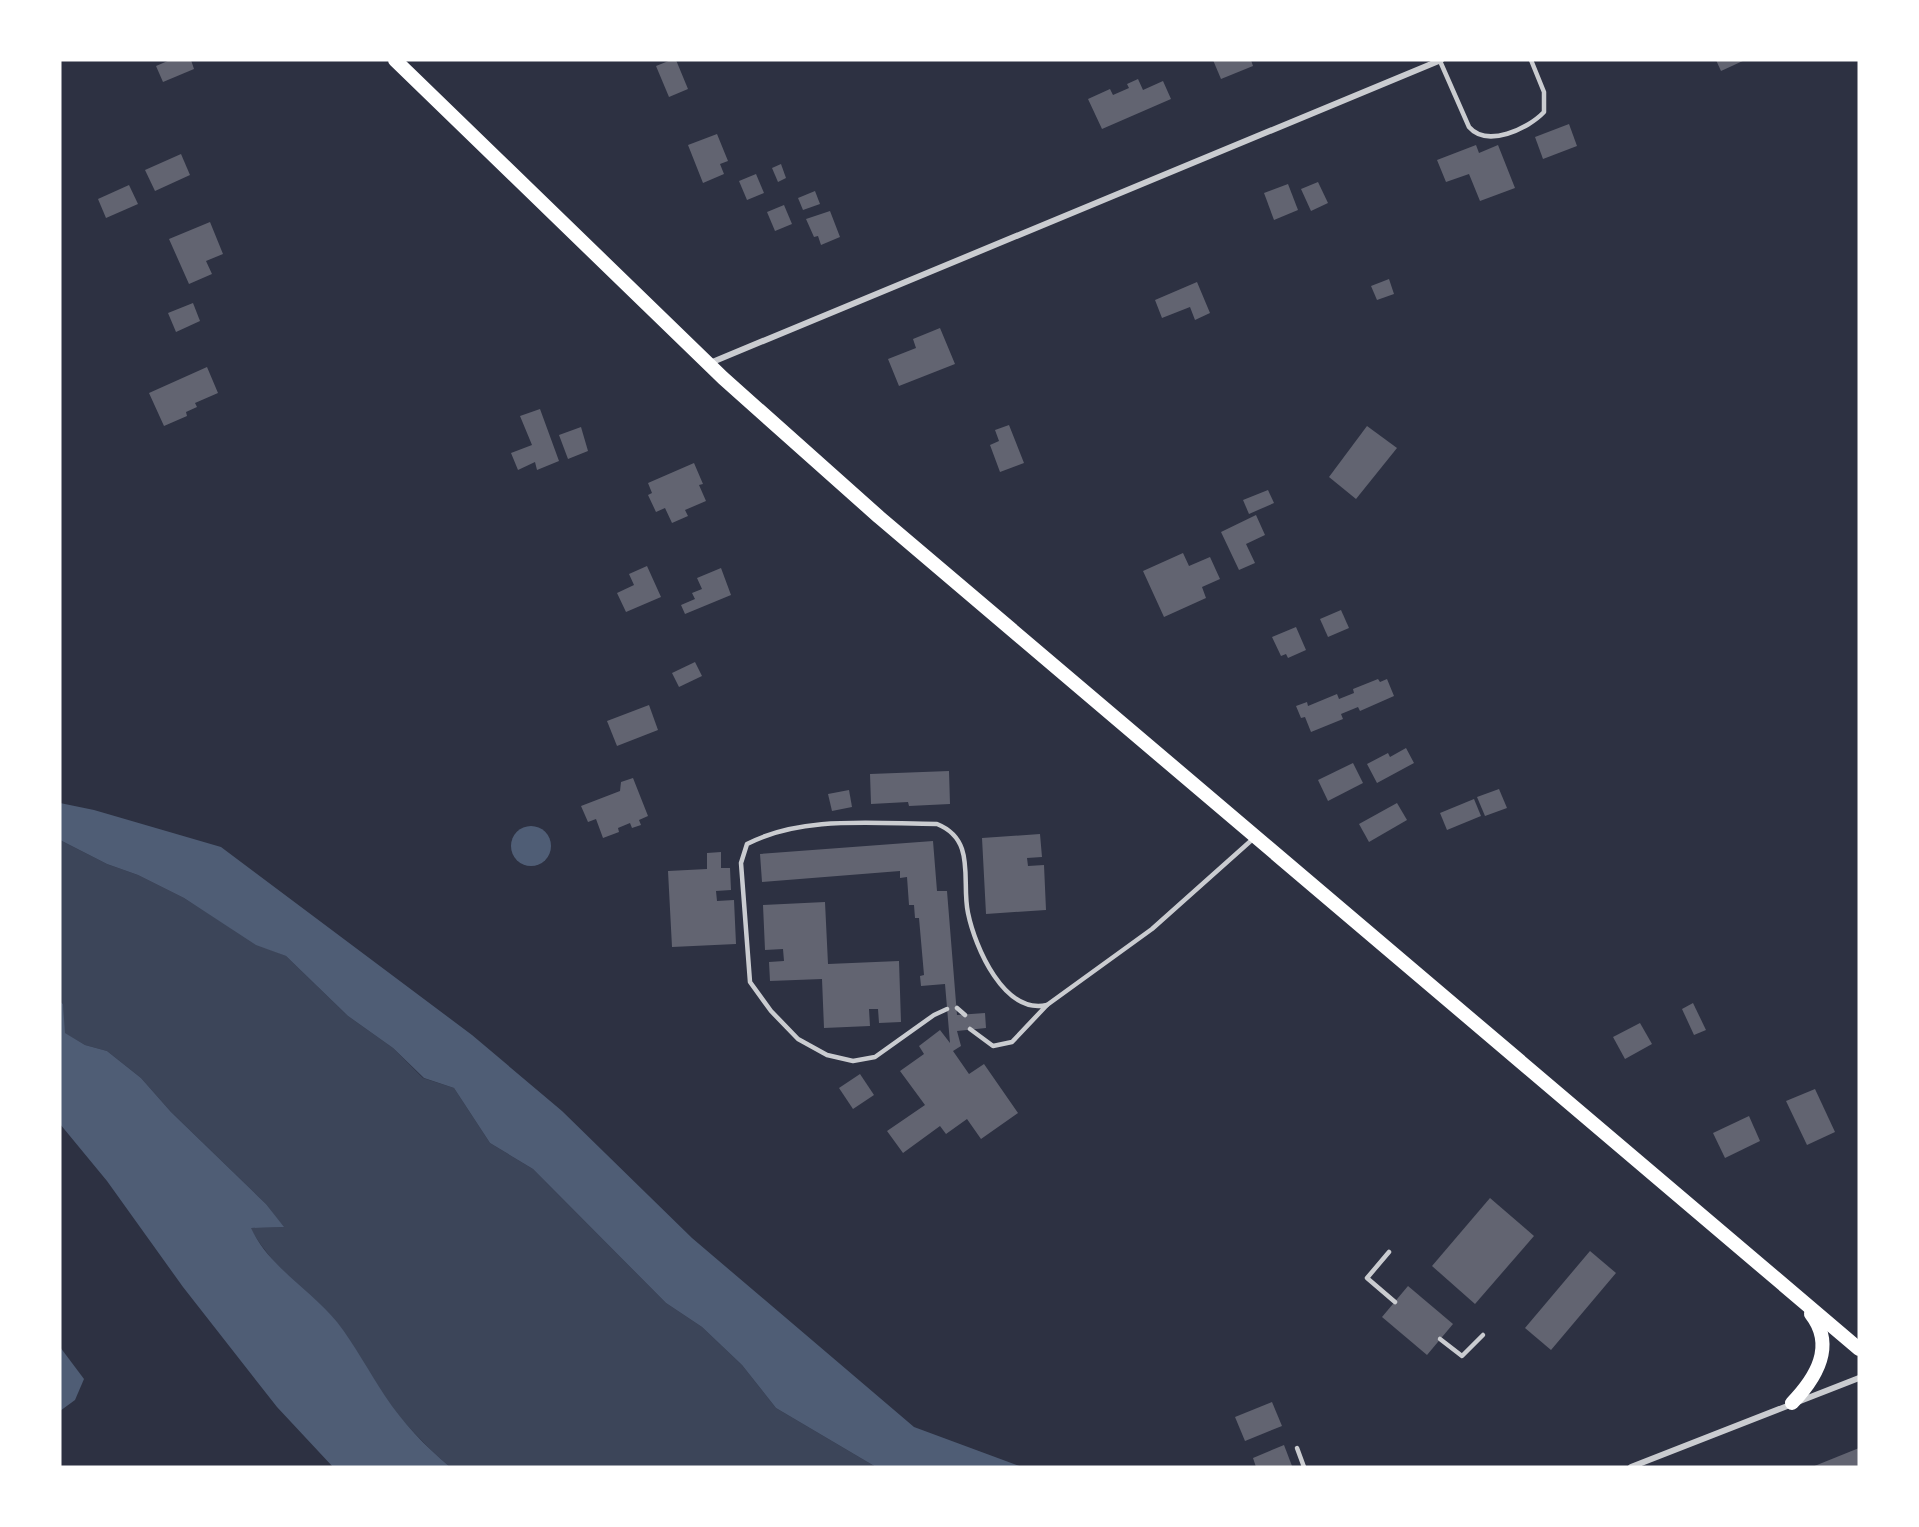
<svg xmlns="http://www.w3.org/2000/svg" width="1919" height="1527" font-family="Manrope,sans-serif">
  <rect width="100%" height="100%" fill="#2d3142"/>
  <path fill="#3c4559" d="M60,840l47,24 31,11 46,23 72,46 30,12 62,60 45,32 30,30 31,10 36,55 43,26 133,134 36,24 40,38 34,43 100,59h-426c-51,-43 -90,-101 -132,-153 -22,-29 -50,-55 -68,-86l33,-1 -17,-23 -95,-92 -30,-34 -34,-27 -22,-6 -21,-12 -1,-29 -3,-3z"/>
  <g fill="#4f5d75">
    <path d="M60,803l34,7 127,37 251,188 90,76 130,127 222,189 108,40h-146l-100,-59 -34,-43 -40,-38 -36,-24 -133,-134 -43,-26 -36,-55 -30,-10 -31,-30 -45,-32 -62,-60 -30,-11 -72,-47 -46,-23 -31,-11 -47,-24z"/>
    <circle cx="531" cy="846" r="20"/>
    <path d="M60,1001l3,3 2,29 20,12 22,6 34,27 30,34 95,92 18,23 -33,1c18,39 59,61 86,94 18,23 32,50 48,74 18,27 40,50 65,71h-117l-56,-60 -94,-120 -76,-106 -47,-57z"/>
    <path d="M60,1347l24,32 -9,21 -15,11z"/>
  </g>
  <g fill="#626471">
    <path d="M170,60h21l3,9 -31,13 -7,-16z"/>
    <path d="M671,60h5l12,29 -19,8 -13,-31z"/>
    <path d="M1213,60h38l2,6 -32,13z"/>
    <path d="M1716,60h29l-24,11z"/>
    <path d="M1138,79l5,11 20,-9 8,18 -69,30 -14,-30 22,-10 3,6 16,-7 -2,-4z"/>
    <path d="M1569,124l8,22 -34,13 -8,-22z"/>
    <path d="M717,134l11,27 -8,3 4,10 -21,9 -15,-38z"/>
    <path d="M1476,145l3,8 19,-8 17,43 -35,13 -11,-27 -23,8 -9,-22z"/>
    <path d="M181,154l9,21 -35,16 -10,-21z"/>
    <path d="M781,164l5,14 -8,4 -6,-14z"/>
    <path d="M756,174l8,19 -17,7 -8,-19z"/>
    <path d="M1318,182l10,21 -17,8 -10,-22z"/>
    <path d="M1288,184l10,26 -24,10 -10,-27z"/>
    <path d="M129,185l9,19 -32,14 -8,-19z"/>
    <path d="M815,191l5,13 -17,6 -5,-12z"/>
    <path d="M784,205l8,19 -17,7 -8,-19z"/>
    <path d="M830,211l10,26 -19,8 -3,-9 -4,1 -8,-18z"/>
    <path d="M210,222l13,32 -17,7 6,13 -23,10 -20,-45z"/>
    <path d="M1389,279l5,15 -17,6 -6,-14z"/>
    <path d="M1197,282l13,31 -15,7 -5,-13 -28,11 -7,-18z"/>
    <path d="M193,303l7,18 -24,11 -8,-19z"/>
    <path d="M940,328l15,36 -56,22 -11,-27 28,-11 -3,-9z"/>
    <path d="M207,367l11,26 -23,10 2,4 -11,5 1,4 -23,10 -15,-33z"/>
    <path d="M540,409l19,52 -22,9 -2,-8 -17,8 -7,-17 21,-8 -12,-29z"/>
    <path d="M1009,425l15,38 -24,9 -10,-27 9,-4 -4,-11z"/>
    <path d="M1367,426l30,22 -41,51 -27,-22z"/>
    <path d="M581,427l7,24 -20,8 -9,-24z"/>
    <path d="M694,463l9,21 -4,1 7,16 -21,9 3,6 -16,7 -7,-15 -9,4 -8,-17 4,-2 -4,-10z"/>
    <path d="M1268,490l6,13 -25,11 -6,-14z"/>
    <path d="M1256,515l9,20 -19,9 9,19 -16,7 -18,-38z"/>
    <path d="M1183,553l6,13 21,-9 10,22 -18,8 4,11 -42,19 -21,-46z"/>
    <path d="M647,566l14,31 -35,15 -9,-19 17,-8 -5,-11z"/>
    <path d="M721,568l10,27 -46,19 -4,-9 14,-6 -3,-6 10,-4 -5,-11z"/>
    <path d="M1341,610l8,18 -21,9 -8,-18z"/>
    <path d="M1296,627l10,23 -18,8 -2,-4 -5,2 -9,-19z"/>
    <path d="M695,662l7,14 -23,11 -7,-14z"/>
    <path d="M1378,679l2,3 7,-3 7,17 -34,15 -2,-4 -17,7 2,5 -32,13 -6,-15 -4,1 -5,-12 11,-4 1,4 29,-12 2,5 15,-6 -1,-4z"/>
    <path d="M649,705l9,25 -41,16 -10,-25z"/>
    <path d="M1406,748l8,15 -37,20 -10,-19 21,-11 2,4z"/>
    <path d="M1353,763l10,20 -35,18 -10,-21z"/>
    <path d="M949,771l1,33 -41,2 -1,-4 -37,2 -1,-30z"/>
    <path d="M633,778l15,38 -9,4 2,5 -9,3 -2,-5 -12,5 1,4 -16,6 -7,-19 -8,3 -7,-16 39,-15 1,-9z"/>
    <path d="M1499,789l8,19 -22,8 -8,-19z"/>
    <path d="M849,790l3,17 -20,4 -4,-17z"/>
    <path d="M1474,799l7,17 -34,14 -7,-17z"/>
    <path d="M1397,803l10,17 -38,22 -10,-18z"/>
    <path d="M1040,834l2,23 -15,1 1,8 16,-1 2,45 -60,4 -4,-76z"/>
    <path d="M933,841l4,50h10l10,124 28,-2 1,15 -29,3 4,15 -8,5 16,23 15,-10 34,49 -37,26 -14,-20 -21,15 -6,-8 -37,27 -16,-22 38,-26 -25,-34 24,-17 -5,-8 21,-16 10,13 -5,-59 -24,2 -1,-10 4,-1 -5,-57h-4l-1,-13h-5l-2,-28 -7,1v-7l-138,11 -2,-28z"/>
    <path d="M721,852v16h9l1,22 -15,1 1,10 17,-1 2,44 -64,3 -4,-76 39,-2v-16z"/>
    <path d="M825,902l3,62 71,-3 2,61 -22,1 -1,-14h-9l1,17 -46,2 -2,-49 -52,2 -1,-19 15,-1 -1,-12 -18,1 -2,-45z"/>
    <path d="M1693,1003l13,27 -12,5 -12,-26z"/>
    <path d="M1640,1023l12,21 -27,15 -12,-22z"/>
    <path d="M860,1074l14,21 -21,14 -14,-21z"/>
    <path d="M1815,1089l20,43 -28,13 -21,-44z"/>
    <path d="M1749,1116l11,25 -35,17 -12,-25z"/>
    <path d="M1490,1198l44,38 -59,68 -43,-38z"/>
    <path d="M1590,1251l26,22 -65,77 -26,-22z"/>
    <path d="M1408,1286l45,38 -26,31 -45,-38z"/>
    <path d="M1272,1402l10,24 -37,15 -10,-24z"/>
    <path d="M1284,1445l8,21 -36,1 -3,-9z"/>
    <path d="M1859,1448v19h-47z"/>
  </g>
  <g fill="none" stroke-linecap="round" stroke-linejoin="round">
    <g stroke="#caccd0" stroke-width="4.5">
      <path d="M1440,61l29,66c18,21 59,2 75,-15v-20l-13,-32"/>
      <path d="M1047,1005l105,-76 102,-91"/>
      <path d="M957,1008l8,7"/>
      <path d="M947,1009l-13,6 -59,42 -22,4 -26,-6 -29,-16 -27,-28 -21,-29 -9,-119 6,-19c56,-29 129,-20 190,-20 40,16 24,57 31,89 7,34 36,102 79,92l-35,37 -19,4 -23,-17"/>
      <path d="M1389,1252l-22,26 28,24"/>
      <path d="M1440,1339l22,17 21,-21"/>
      <path d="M1297,1448l7,19"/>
    </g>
    <g stroke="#caccd0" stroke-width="6">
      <path d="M710,363l731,-303"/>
      <path d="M1631,1467l228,-89"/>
    </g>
    <g stroke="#fff" stroke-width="14">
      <path d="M395,60l328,318 156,139 980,832"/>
      <path d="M1792,1403c24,-25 44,-57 19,-89"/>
    </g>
  </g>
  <rect width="1919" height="1527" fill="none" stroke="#ffffff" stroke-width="123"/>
</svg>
